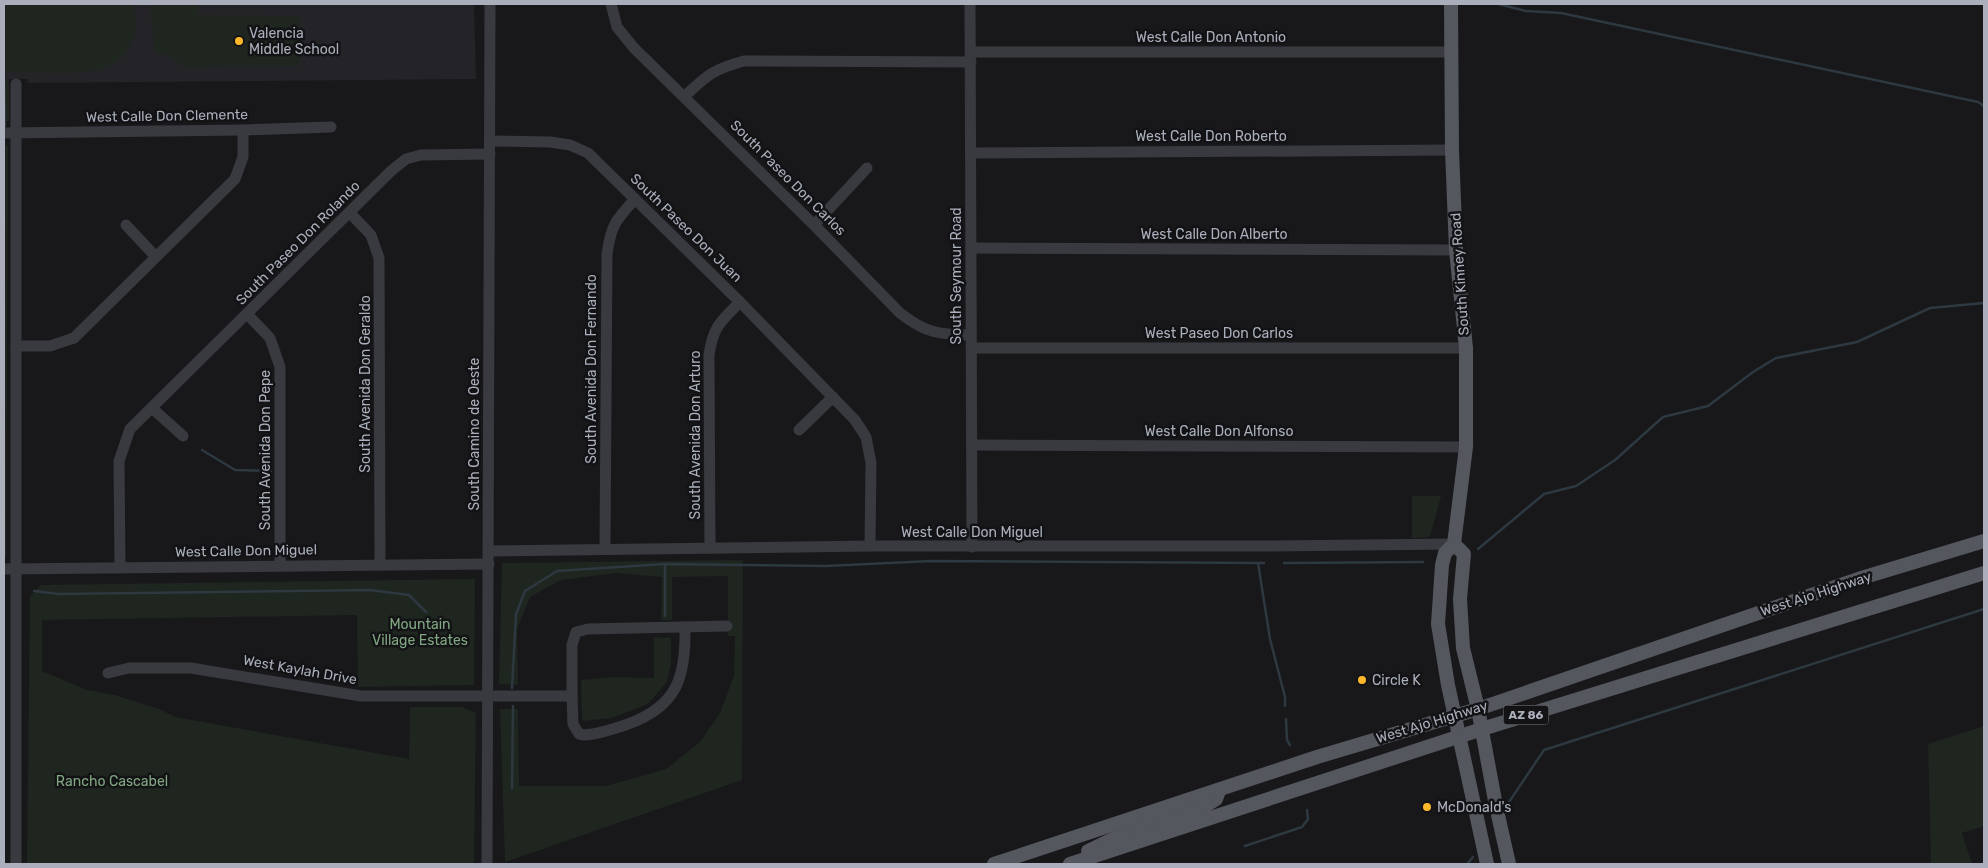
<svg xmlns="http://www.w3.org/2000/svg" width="1988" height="868" font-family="Rubik,sans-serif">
  <rect width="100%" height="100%" fill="#18181b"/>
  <path fill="#242428" d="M4,4h470l2,75 -448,4 -1,-4h-23z"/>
  <g fill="#1e261f">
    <path d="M4,4h128c5,11 6,27 0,37 -6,13 -14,21 -27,27 -18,8 -79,4 -101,4z"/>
    <path d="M150,4h47v11l102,1v50l-115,1 -15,-12 -14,-2z"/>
    <rect x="4" y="79" width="5" height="42"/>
    <path d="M4,145l4,1 -2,411h-2z"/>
    <path d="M1412,496h29l-11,41 -18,1z"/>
    <path d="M743,560l-1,220 -237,82 -5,-153h18l1,77h87l60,-17 34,-27 20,-29 14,-37 1,-40h-7v-60l-56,1v43h-11l1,-43 -45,-4 -56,7 -31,17 -13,32 1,56 -19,-1 3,-121z"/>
    <path d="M475,579l-1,106 -116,2 -1,-72 -315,5v51l45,19 28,5 44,14 16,8 234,42 1,-52h52l14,6 -2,151h-447l3,-268 11,-11z"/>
    <path d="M654,637l17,1v24l-4,20 -19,22 -36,14 -30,3 -1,-41 30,-3 43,1z"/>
    <path d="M1984,726v100l-22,7 10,31h-41l-3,-120z"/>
  </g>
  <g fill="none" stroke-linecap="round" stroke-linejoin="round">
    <g stroke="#2d3840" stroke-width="2.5">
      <path d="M1498,4l28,7 35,2 417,89 6,4"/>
      <path d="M4,82l1,44"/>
      <path d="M4,145v-5"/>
      <path d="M202,450l33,20 36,1"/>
      <path d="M1478,549l66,-55 32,-8 39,-26 48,-43 45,-11 45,-34 23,-14 81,-16 73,-34 54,-5"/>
      <path d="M1258,563l12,76 15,58v9"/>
      <path d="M1284,563l139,-1"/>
      <path d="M665,565v51"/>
      <path d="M34,591l25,3 311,-4 39,5 17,17"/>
      <path d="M512,688l4,-74 9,-23 32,-20 108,-7 161,2 105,-5 333,2"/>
      <path d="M1286,719l1,21 3,5"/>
      <path d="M512,788l1,-82"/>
      <path d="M1509,802l35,-52 440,-141"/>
      <path d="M1245,846l57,-19 6,-8 -1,-9"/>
      <path d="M1467,864l6,-7"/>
    </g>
    <g stroke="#393a40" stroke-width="11">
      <path d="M611,4l6,23 17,21 180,177 86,88c25,20 41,22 71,22"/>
      <path d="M970,4l2,543"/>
      <path d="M971,52h481"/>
      <path d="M16,84v780"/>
      <path d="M685,96c22,-21 29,-27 59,-35l227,1"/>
      <path d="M4,133l239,-3 88,-3"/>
      <path d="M490,141l60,1 20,3 18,8 152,149 115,118 11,17 5,26 -1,83"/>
      <path d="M971,153l481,-3"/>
      <path d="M350,213l21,22 8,23 1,307"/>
      <path d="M126,225l30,32"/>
      <path d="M814,225l53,-57"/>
      <path d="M971,248l485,2"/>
      <path d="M247,314l23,24 10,29v199"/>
      <path d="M16,346h34l24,-8 161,-159 8,-22v-27"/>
      <path d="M972,348h494"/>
      <path d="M152,408l31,28"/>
      <path d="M799,430l34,-33"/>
      <path d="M972,445l494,2"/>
      <path d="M605,548l2,-294c4,-29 9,-34 28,-55"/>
      <path d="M710,548l-1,-193c4,-28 11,-33 31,-53"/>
      <path d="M489,551l381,-5h401l183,-2"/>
      <path d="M120,568l-1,-107 11,-32 261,-258 15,-12 15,-4 69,-1"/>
      <path d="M4,569l485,-5"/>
      <path d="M108,673l21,-5h62l170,28h211v-51l4,-13 12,-3 139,-3"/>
      <path d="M572,696l1,28 6,10 5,1c15,-1 30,-6 44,-11 50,-18 58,-48 57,-97"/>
      <path d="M487,864l3,-860"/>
    </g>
    <g stroke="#55575f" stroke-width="14">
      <path d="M1451,4l1,146 4,100 10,98v99l-12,97 -9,9 -3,12 -4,59 10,61 39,179"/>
      <path d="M1454,544l10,10 -4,45 3,49 15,61 18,97 13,58"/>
      <path d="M1088,851l25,-12 92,-33 11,-7 3,-8"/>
      <path d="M994,864l323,-107 161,-48 380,-130 126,-38"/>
      <path d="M1070,864l412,-135 502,-156"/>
    </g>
  </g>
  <g fill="#ffb72c" stroke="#131316" stroke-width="2">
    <circle cx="239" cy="41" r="5"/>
    <circle cx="1362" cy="680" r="5"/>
    <circle cx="1427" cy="807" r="5"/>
  </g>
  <g text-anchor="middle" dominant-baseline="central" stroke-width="5" stroke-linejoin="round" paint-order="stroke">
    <rect fill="#131316" stroke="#7d808a" stroke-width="1" x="1503.5" y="705.5" width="45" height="19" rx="4"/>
    <g font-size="12" font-weight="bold" fill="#aaafbb">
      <text x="1526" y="715">AZ 86</text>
    </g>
    <g font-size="14" fill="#aaafbb" stroke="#131316" text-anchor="start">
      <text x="249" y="33">Valencia<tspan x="249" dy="16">Middle School</tspan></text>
      <text x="1372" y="680">Circle K</text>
      <text x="1437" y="807">McDonald's</text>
    </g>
    <g font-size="14" fill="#aaafbb" stroke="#131316">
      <text x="1211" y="37">West Calle Don Antonio</text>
      <text transform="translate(167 116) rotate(-1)">West Calle Don Clemente</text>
      <text x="1211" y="136">West Calle Don Roberto</text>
      <text transform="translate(788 178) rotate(45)">South Paseo Don Carlos</text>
      <text transform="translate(686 228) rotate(44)">South Paseo Don Juan</text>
      <text x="1214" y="234">West Calle Don Alberto</text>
      <text transform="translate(298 243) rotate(-45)">South Paseo Don Rolando</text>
      <text transform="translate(1460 274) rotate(-94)">South Kinney Road</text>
      <text transform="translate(956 276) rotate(-90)">South Seymour Road</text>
      <text x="1219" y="333">West Paseo Don Carlos</text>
      <text transform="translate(591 369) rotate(-90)">South Avenida Don Fernando</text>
      <text transform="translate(365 384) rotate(-90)">South Avenida Don Geraldo</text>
      <text x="1219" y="431">West Calle Don Alfonso</text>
      <text transform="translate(474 434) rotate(-90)">South Camino de Oeste</text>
      <text transform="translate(695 435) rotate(-90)">South Avenida Don Arturo</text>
      <text transform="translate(265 450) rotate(-90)">South Avenida Don Pepe</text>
      <text x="972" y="532">West Calle Don Miguel</text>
      <text transform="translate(246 551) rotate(-1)">West Calle Don Miguel</text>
      <text transform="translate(1816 594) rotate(-18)">West Ajo Highway</text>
      <text transform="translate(300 670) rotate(10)">West Kaylah Drive</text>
      <text transform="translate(1432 722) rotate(-17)">West Ajo Highway</text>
    </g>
    <g font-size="14" fill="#80a782" stroke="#131316">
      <text x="420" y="624">Mountain<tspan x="420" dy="16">Village Estates</tspan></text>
      <text x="112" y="781">Rancho Cascabel</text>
    </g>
  </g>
  <rect width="1988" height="868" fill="none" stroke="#aaafbb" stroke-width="10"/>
</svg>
